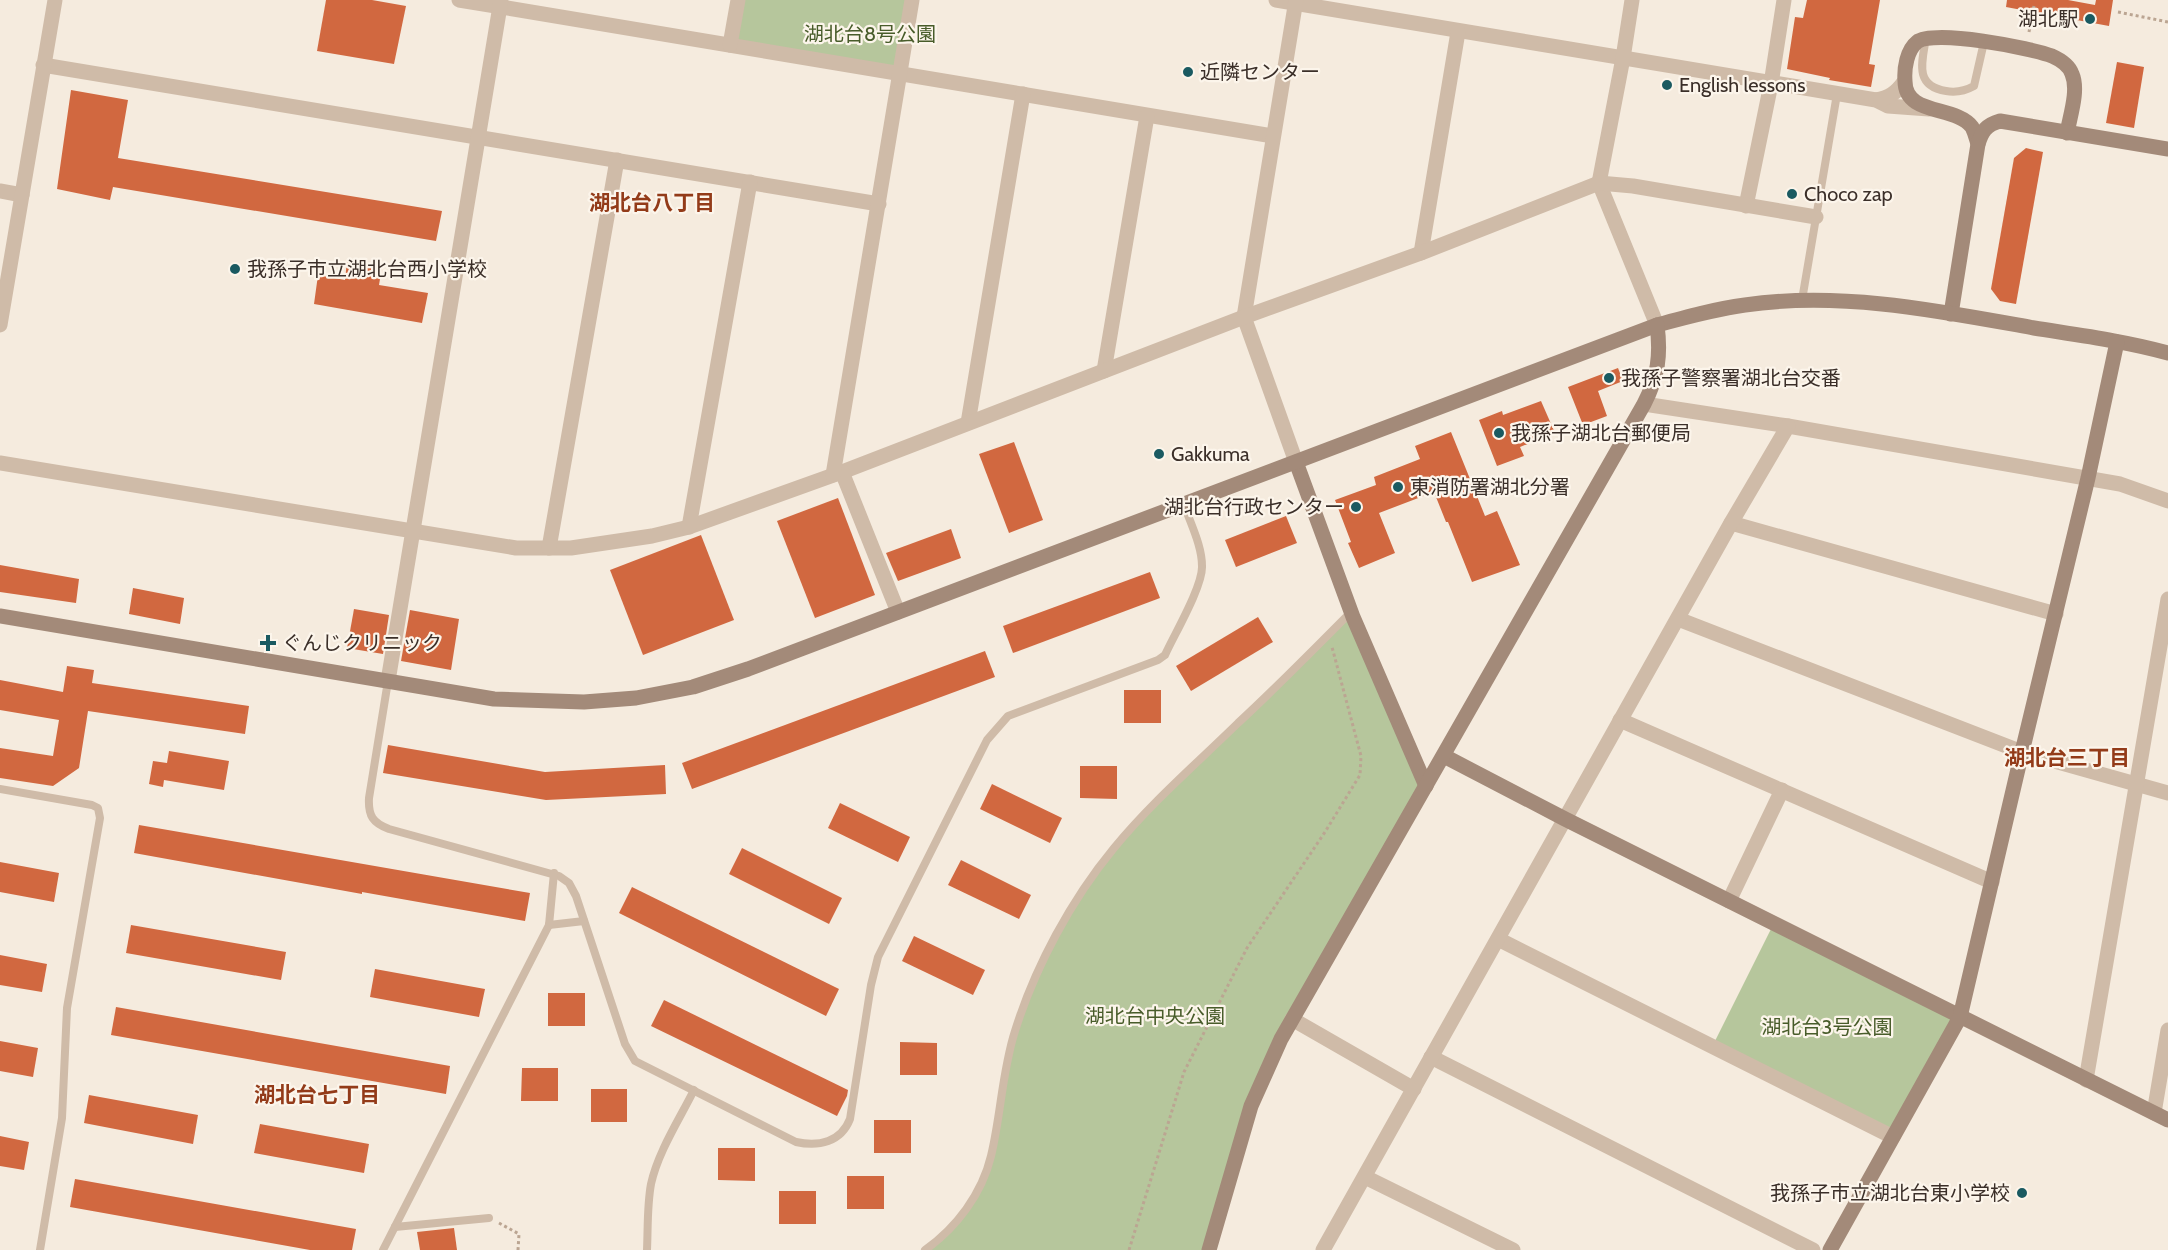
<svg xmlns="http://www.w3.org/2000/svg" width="2168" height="1250" font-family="Cabin,'Noto Sans JP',sans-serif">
  <rect width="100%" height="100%" fill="#f5ebde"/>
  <g fill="#b6c69c">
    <path d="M738,0h174l-12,73 -170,-28z"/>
    <path d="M1351,612l75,174 -145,253 -72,211h-284l27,-22 34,-56 29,-141 52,-117 47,-67z"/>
    <path d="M1774,923l186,94 -67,120 -181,-90z"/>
  </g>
  <g fill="#d16840">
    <path d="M326,0h46l34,6 -12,58 -77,-13z"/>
    <path d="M1807,0h73l-11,64 6,1 -4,22 -42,-7 1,-2 -43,-9 8,-52 8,1z"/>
    <path d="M2007,0h61l27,5 1,-5h17l-4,26 -103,-19z"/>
    <path d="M2117,62l27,5 -10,61 -28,-5z"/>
    <path d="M71,90l57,10 -10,58 324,53 -6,30 -323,-54 -3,13 -53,-11z"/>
    <path d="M2026,148l17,4 -27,152 -16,-3 -9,-12 23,-131z"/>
    <path d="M347,261l35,6 -3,18 49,8 -6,30 -108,-19 4,-29 27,5z"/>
    <path d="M1618,368l5,13 -25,10 9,25 -24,9 -15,-38z"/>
    <path d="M1541,401l14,32 -35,14 4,9 -27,10 -18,-46 23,-9 1,4z"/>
    <path d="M1451,432l34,84 12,-5 23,54 -48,17 -24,-60h-2l-12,-30 -55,21 16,40 -36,15 -11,-25 3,-1 -16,-42 41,-15 -2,-8 46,-18 -5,-13z"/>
    <path d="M1014,442l29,78 -34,13 -30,-79z"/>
    <path d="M838,498l37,97 -60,23 -38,-97z"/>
    <path d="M1286,516l11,27 -61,24 -11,-27z"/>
    <path d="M951,529l10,29 -63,23 -12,-28z"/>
    <path d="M701,535l33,85 -91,35 -33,-85z"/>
    <path d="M0,565l79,14 -3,24 -76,-11z"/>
    <path d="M1150,572l10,26 -147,55 -10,-27z"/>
    <path d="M133,588l51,10 -4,26 -51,-10z"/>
    <path d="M354,609l35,6 -6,39 -36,-6z"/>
    <path d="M410,610l49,9 -8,51 -50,-9z"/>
    <path d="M1258,617l15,25 -82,49 -15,-25z"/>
    <path d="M985,651l10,26 -303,112 -10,-26z"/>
    <path d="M67,666l27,4 -2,13 157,23 -4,28 -157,-23 -9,57 -26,18 -53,-8v-30l53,8 6,-36 -59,-10v-30l63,12z"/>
    <rect x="1124" y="690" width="37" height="33"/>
    <path d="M388,745l157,27 120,-7 1,29 -120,6 -163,-27z"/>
    <path d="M169,751l60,10 -5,29 -60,-10 -1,7 -14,-3 4,-23 14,2z"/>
    <path d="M1080,766h37v33l-37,-1z"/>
    <path d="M992,784l70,34 -12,25 -70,-34z"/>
    <path d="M840,803l70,34 -12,25 -70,-34z"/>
    <path d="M139,825l391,68 -5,28 -163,-29v2l-228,-41z"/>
    <path d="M742,848l100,50 -13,26 -100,-50z"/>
    <path d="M961,860l70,35 -12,24 -71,-34z"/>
    <path d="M0,862l59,11 -5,29 -54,-10z"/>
    <path d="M632,887l207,102 -13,27 -207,-103z"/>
    <path d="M131,925l155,27 -5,28 -155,-27z"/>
    <path d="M914,936l71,34 -12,25 -71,-34z"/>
    <path d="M0,955l47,9 -5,28 -42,-7z"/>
    <path d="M375,969l110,20 -6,28 -109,-20z"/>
    <rect x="548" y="993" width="37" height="33"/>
    <path d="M664,1000l184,90 -1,6 -10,20 -186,-90z"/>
    <path d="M116,1007l334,59 -4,28 -335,-59z"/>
    <path d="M0,1041l38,7 -5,29 -33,-6z"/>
    <path d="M900,1042l37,1v32h-37z"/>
    <path d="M522,1068h36v33h-37z"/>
    <rect x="591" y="1089" width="36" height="33"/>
    <path d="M89,1095l109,20 -5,29 -109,-21z"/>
    <rect x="874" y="1120" width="37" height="33"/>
    <path d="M260,1124l109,20 -5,29 -110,-20z"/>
    <path d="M0,1136l29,6 -5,28 -24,-4z"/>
    <path d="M718,1148h37v33l-37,-1z"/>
    <rect x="847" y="1176" width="37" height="33"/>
    <path d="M75,1179l281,50 -4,21h-42l-240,-43z"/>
    <rect x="779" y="1191" width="37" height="33"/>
    <path d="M454,1228l3,22h-37l-3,-18z"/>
  </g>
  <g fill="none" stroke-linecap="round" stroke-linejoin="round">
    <g stroke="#bba592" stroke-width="3" stroke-dasharray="3 3" stroke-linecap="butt">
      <path d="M2118,12l50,10"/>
      <path d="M2029,32l5,-26"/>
      <path d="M499,1223l20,11 -1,16"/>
      <path d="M1129,1250l55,-178 63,-124 78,-116 35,-57 1,-19 -29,-109"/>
    </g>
    <g stroke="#cfbba8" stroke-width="8">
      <path d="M1926,38c-4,24 -12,48 20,53 11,2 19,0 28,-5l10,-44"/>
      <path d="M1802,300l35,-206"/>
      <path d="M388,681l-19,117c-1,18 4,25 20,31l170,47 10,7 7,13 49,148 10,17 161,81c23,5 45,0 54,-23l21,-134 7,-28 109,-217 21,-24 150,-56 7,-5c9,-20 38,-69 37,-89 0,-21 -12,-43 -18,-62"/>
      <path d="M0,789l92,16 6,3 2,10 -33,190 -5,110 -22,132"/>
      <path d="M549,925l35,-4"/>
      <path d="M395,1227l94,-9"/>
      <path d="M383,1250l166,-325 5,-52"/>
      <path d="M647,1250c1,-22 0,-44 4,-66 7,-32 28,-64 43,-94"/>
      <path d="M925,1250c31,-22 57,-56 66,-94 10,-41 11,-85 24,-125 20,-64 56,-131 99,-183 37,-45 82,-84 124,-125 39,-36 76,-74 113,-111"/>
    </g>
    <g stroke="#cfbba8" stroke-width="15">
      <path d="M459,0l814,136"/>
      <path d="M1276,0l600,100 12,6 41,3"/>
      <path d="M1296,0l-52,317 52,145"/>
      <path d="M1632,0l-9,58 -24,125 58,142"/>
      <path d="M730,45l8,-45"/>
      <path d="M43,65l836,139"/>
      <path d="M1876,100c13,-2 20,-7 28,-18"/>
      <path d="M0,191l22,4"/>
      <path d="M1746,206l25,-122 13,-84"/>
      <path d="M1421,253l37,-221"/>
      <path d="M0,325l55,-325"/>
      <path d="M1104,371l43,-255"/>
      <path d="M1644,404l144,22 332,58 48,17"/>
      <path d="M968,423l55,-329"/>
      <path d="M0,463l516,85h55l81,-12 37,-9 153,-55 402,-155 177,-64 178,-70 34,3 183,31"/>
      <path d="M842,472l56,140"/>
      <path d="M833,475l79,-475"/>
      <path d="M1731,523l325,91"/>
      <path d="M689,527l61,-345"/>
      <path d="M549,548l68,-388"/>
      <path d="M1678,619l344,133 146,41"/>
      <path d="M388,681l113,-681"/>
      <path d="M1620,720l372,162"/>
      <path d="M1729,901l53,-111"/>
      <path d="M1498,939l395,198"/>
      <path d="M1292,1019l122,70"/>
      <path d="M1431,1057l382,193"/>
      <path d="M2086,1080l82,-481"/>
      <path d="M2154,1113l14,-83"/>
      <path d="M1365,1177l148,73"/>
      <path d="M1323,1250l408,-727 57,-97"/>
    </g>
    <g stroke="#a38a79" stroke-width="15">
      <path d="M1978,144c-2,-6 -3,-11 -6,-17 -17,-22 -67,-11 -67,-46 -1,-13 2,-31 12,-39 17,-13 114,6 135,14 9,4 17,9 20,18 7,16 -2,42 -5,59"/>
      <path d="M1951,314l27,-170c4,-13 8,-19 22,-23l168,28"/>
      <path d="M1296,462l57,155 73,169"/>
      <path d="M0,616l494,83 90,3 52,-4 57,-11 55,-18 909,-344c29,-8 58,-16 88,-20 96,-14 195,6 289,23 44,7 91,13 134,25"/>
      <path d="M1444,756l121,63 603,301"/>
      <path d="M1209,1250l42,-144 30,-67 363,-635c14,-27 17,-49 13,-79"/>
      <path d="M1830,1250l130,-233 62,-265 66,-274 29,-136"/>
    </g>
  </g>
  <g fill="#1a5a61" stroke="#fcf5eb" stroke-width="2">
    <circle cx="2090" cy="19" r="6"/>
    <circle cx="1188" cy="72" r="6"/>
    <circle cx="1667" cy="85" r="6"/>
    <circle cx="1792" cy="194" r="6"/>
    <circle cx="235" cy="269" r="6"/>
    <circle cx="1609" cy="378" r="6"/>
    <circle cx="1499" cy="433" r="6"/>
    <circle cx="1159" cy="454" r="6"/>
    <circle cx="1398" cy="487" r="6"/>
    <circle cx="1356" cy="507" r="6"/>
    <path d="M265 634h6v6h6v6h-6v6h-6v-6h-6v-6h6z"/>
    <circle cx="2022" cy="1193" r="6"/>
  </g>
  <g text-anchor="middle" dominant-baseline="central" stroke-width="4.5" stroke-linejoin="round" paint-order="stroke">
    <g font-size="20" fill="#3b2f29" stroke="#fcf5eb" text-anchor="start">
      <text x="2078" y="19" text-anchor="end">湖北駅</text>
      <text x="1200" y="72">近隣センター</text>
      <text x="1679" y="85">English lessons</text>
      <text x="1804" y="194">Choco zap</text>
      <text x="247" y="269">我孫子市立湖北台西小学校</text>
      <text x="1621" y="378">我孫子警察署湖北台交番</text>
      <text x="1511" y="433">我孫子湖北台郵便局</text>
      <text x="1171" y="454">Gakkuma</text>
      <text x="1410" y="487">東消防署湖北分署</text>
      <text x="1344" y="507" text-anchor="end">湖北台行政センター</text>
      <text x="282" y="643">ぐんじクリニック</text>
      <text x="2010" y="1193" text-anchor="end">我孫子市立湖北台東小学校</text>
    </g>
    <g font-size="20" fill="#485c2a" stroke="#fcf5eb">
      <text x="870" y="34">湖北台8号公園</text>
      <text x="1155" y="1016">湖北台中央公園</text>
      <text x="1827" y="1027">湖北台3号公園</text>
    </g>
    <g font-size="21" font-weight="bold" fill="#933b19" stroke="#fcf5eb">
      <text x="652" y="202">湖北台八丁目</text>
      <text x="2067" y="757">湖北台三丁目</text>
      <text x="317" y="1094">湖北台七丁目</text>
    </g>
  </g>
</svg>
